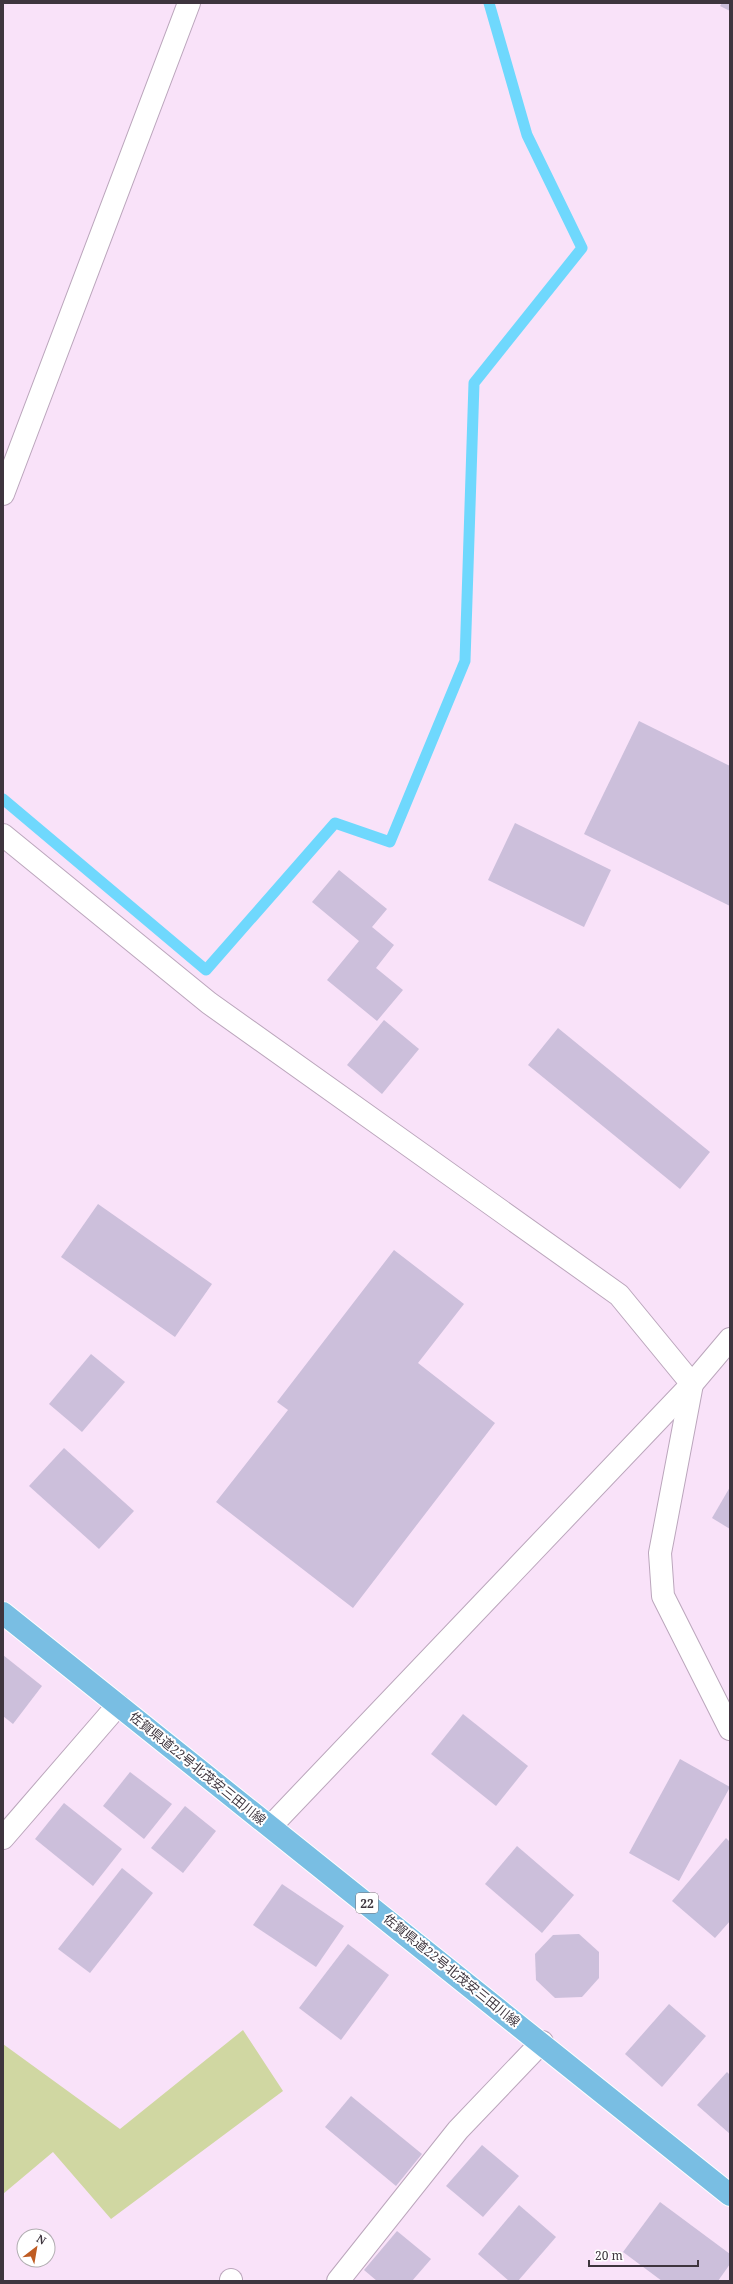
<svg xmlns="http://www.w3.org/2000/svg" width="733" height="2284" font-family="'Noto Serif','Noto Sans JP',serif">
  <rect width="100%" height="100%" fill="#f9e2f9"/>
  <path fill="#d0d7a2" d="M243,2030l40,61 -172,128 -58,-67 -50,42v-150l117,85z"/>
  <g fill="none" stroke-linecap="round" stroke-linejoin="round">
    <path stroke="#6fd8fd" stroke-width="11" d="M3,799l203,171 129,-147 55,19 75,-181 9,-278 108,-135 -55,-113 -38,-132"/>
  </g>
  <g fill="#ccbfdb">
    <path d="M722,3h8v8l-10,-5z"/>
    <path d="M639,721l91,45v140l-146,-72z"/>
    <path d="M515,823l96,47 -27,57 -96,-47z"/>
    <path d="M339,870l48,39 -15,18 22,18 -18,23 27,22 -26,31 -50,-41 32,-39 -47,-39z"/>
    <path d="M384,1020l35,29 -37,45 -35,-29z"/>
    <path d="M558,1028l152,124 -30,37 -152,-124z"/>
    <path d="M98,1204l114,80 -37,53 -114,-80z"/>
    <path d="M394,1250l70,54 -46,59 77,60 -142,185 -137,-106 72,-92 -11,-8z"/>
    <path d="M91,1354l34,28 -43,50 -33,-28z"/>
    <path d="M64,1448l70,63 -35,38 -70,-63z"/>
    <path d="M730,1487v42l-18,-11z"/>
    <path d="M3,1655l39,31 -29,38 -10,-8z"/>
    <path d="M463,1714l65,52 -32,40 -65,-52z"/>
    <path d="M680,1759l50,28 -51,94 -50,-28z"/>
    <path d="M130,1772l42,32 -28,35 -41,-33z"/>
    <path d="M64,1803l58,46 -29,37 -58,-47z"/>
    <path d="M185,1806l31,25 -33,42 -32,-25z"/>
    <path d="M726,1838l4,4v79l-15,17 -43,-37z"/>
    <path d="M517,1846l57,49 -32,38 -57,-49z"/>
    <path d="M122,1868l31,25 -63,80 -32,-24z"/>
    <path d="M282,1884l62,42 -28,41 -63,-42z"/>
    <path d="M579,1934l20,18v26l-17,19 -27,1 -19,-18 -1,-26 18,-19z"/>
    <path d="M348,1944l41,31 -48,65 -42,-32z"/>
    <path d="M669,2004l37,32 -44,51 -37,-33z"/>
    <path d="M727,2072l3,3v59l-33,-29z"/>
    <path d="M351,2096l71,58 -26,32 -71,-59z"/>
    <path d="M482,2145l37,31 -36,41 -37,-31z"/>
    <path d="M660,2202l70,52v10l-12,17h-56l-39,-29z"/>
    <path d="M519,2205l37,32 -38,44h-9l-31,-27z"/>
    <path d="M397,2231l34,28 -19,22h-35l-13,-11z"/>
  </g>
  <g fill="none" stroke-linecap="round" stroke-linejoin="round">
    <g stroke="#bba6bc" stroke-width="24">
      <g id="minor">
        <path d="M3,494l186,-491"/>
        <path d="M3,835l206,168 410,292 73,89 -32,169 3,43 67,133"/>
        <path d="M3,1838l115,-133"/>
        <path d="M231,2280v1"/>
        <path d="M338,2281l120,-151 84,-88"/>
      </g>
    </g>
    <g stroke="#bba6bc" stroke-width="24">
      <path id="tertiary" d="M271,1826l421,-442 38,-45"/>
    </g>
    <g stroke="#fff" stroke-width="24">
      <path id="primary" d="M3,1613l727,582"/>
    </g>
    <use href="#minor" stroke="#fff" stroke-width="22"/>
    <use href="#tertiary" stroke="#fff" stroke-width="22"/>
    <use href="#primary" stroke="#79bee3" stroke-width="22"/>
  </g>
  <g text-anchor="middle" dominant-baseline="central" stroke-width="4" stroke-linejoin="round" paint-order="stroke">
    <rect fill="#fff" stroke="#787278" stroke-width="1" x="356" y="1893" width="22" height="20" rx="3"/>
    <g font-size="12" font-weight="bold" fill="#3e353e">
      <text x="367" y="1903">22</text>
    </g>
    <g font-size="13" fill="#3e353e" stroke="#fff">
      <text transform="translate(198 1768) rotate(39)">佐賀県道22号北茂安三田川線</text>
      <text transform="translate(452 1970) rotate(39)">佐賀県道22号北茂安三田川線</text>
    </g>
  </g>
  <rect width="733" height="2284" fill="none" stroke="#3e353e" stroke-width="8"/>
  <g transform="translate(36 2248) rotate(31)"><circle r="19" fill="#ffffff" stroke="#b2aeb2"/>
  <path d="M0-3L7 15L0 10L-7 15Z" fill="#bf5c23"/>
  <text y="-6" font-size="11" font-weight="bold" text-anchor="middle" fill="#3e353e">N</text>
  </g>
  <path d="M589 2260v6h109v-6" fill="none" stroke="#3e353e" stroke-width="2"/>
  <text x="595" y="2260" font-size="12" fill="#3e353e" stroke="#ffffff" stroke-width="3" paint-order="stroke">20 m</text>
</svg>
